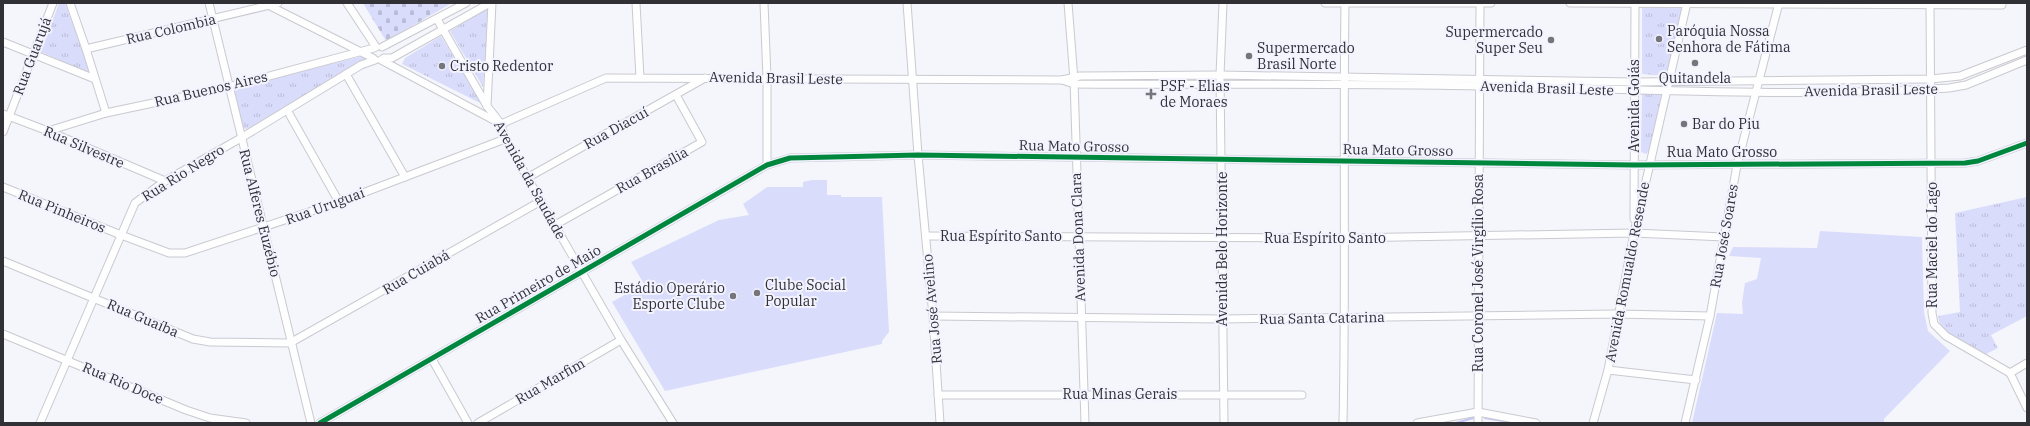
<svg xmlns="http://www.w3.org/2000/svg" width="2030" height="426" font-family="'IBM Plex Serif',serif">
  <defs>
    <pattern id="cemetery-stones" width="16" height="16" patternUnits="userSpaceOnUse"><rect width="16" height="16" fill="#dadcfb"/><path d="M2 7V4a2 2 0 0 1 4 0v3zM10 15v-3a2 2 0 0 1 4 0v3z" fill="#bbbdd8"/></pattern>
    <pattern id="park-tufts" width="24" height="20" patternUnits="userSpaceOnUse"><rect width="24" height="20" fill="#dadcfb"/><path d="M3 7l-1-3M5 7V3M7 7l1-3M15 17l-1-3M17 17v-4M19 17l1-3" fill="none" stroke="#bbbdd8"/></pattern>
  </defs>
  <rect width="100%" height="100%" fill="#f5f6fc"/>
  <g fill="#dadcfb">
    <path d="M812,180h15v15h14v2h41l7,135 -7,9v3l-217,47 -53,-89 32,-18 -13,-22 88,-42 30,-5 -6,-11 24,-17h36v-5z"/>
    <path d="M1820,231l102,6 2,75 4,19 22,20 -66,68v4h-192l25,-110 26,1 -1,-11 3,-20 12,-4 4,-21 -32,-2 4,-9 84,1z"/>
  </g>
  <path fill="url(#cemetery-stones)" d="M363,3h89l-66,38z"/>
  <g fill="url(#park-tufts)">
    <path d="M59,3h6l24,66 -2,3 -46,-20z"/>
    <path d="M1683,6l-15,70 -26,-2v-67z"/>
    <path d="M489,8l-6,79 -33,-56z"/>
    <path d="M441,36l41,68 -80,-40 3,-6z"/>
    <path d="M363,56l2,3 -118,70 -4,-1 -9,-41z"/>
    <path d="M1642,92h22l-15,59 -3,3 -5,-2z"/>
    <path d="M2027,197v119l-36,19 7,13 -12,6c-14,-7 -48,-21 -48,-38l22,-4 -5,-99z"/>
  </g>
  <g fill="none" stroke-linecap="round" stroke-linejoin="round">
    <g stroke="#c1c4f8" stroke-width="2">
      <path d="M1485,418l31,5"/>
      <path d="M1456,423l17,-5"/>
    </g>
    <g stroke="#c9cacf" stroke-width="9">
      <g id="minor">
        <path d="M70,3l16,46 20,64"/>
        <path d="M209,3l102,420"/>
        <path d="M347,3l29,44"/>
        <path d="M636,3l4,75"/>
        <path d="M764,3l3,75v87"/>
        <path d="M907,3l11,152 15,161 7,107"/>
        <path d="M1068,3l6,77 11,343"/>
        <path d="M1223,3l-3,72 4,348"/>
        <path d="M1325,3h166"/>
        <path d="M1570,3l432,2"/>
        <path d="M1930,3l2,310 2,11 12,12 64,37"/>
        <path d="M268,5l105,53"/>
        <path d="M437,19l50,87 14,18 4,15 116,201 52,83"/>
        <path d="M3,42l92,37"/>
        <path d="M382,47l84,-44"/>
        <path d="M86,49l192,-46"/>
        <path d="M384,58h8l98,-55"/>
        <path d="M381,60l120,64 105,-46 456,2 18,-4 140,-1 414,7 297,-3 29,-3 67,-26"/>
        <path d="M346,74l59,103"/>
        <path d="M1062,80l12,4c135,1 270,-1 405,2 157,3 314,12 470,2l17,-3 61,-25"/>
        <path d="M487,106l5,-103"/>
        <path d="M287,110l52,92"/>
        <path d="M3,114l45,17 117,50"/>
        <path d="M48,131l58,-18 122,-26 146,-39"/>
        <path d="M3,132l50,-129"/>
        <path d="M527,178l178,-100"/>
        <path d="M3,187l118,48 48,18h16l154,-51 166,-63"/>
        <path d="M1634,219l1,-216"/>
        <path d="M555,225l147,-83 -26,-47"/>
        <path d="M926,236l418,2 290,-5 90,4"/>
        <path d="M3,261l190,78 17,3 80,1 251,-142"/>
        <path d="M933,316l289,3 395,-5 93,2"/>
        <path d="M3,334l183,76 24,8 36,5"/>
        <path d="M432,359l36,64"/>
        <path d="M1608,370l88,10"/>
        <path d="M2010,373l17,35"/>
        <path d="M2010,373l17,-10"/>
        <path d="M938,395h364"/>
        <path d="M40,423l95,-220 30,-22 76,-43 120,-73 14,-5"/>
        <path d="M320,423l447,-258 23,-7 128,-3 716,10 331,-2 13,-2 49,-18"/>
        <path d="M478,423l143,-83"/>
        <path d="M1343,423c3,-140 0,-280 2,-420"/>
        <path d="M1417,423l61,-11 58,11"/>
        <path d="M1478,423l2,-420"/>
        <path d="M1593,423l15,-53 26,-137 53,-230"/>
        <path d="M1685,423l25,-107 27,-151 42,-162"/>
      </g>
    </g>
    <use href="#minor" stroke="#fefeff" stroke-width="7"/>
    <g stroke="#f2f3ff" stroke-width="8">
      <path id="cycleway" d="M320,423l447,-258 23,-7 128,-3 716,10 331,-2 13,-2 49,-18"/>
    </g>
    <use href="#cycleway" stroke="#00873e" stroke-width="5"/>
  </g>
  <g fill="#75757b" stroke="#f2f3ff" stroke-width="1.5">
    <circle cx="1659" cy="39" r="4"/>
    <circle cx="1551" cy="40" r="4"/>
    <circle cx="1249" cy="56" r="4"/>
    <circle cx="1695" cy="63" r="4"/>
    <circle cx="442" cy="66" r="4"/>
    <path d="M1149 88h4v4h4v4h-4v4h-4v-4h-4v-4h4z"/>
    <circle cx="1684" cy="124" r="4"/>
    <circle cx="757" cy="293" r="4"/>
    <circle cx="733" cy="296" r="4"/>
  </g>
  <g text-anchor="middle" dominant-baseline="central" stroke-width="4" stroke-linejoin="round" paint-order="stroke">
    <g font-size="14" fill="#303035" stroke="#f2f3ff">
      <text transform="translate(171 29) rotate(-13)">Rua Colombia</text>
      <text transform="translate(32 56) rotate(-69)">Rua Guarujá</text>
      <text transform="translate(776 78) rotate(1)">Avenida Brasil Leste</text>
      <text transform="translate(1547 88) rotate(2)">Avenida Brasil Leste</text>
      <text transform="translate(211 89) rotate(-13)">Rua Buenos Aires</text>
      <text transform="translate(1871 90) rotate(-1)">Avenida Brasil Leste</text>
      <text transform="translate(1634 106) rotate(-90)">Avenida Goiás</text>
      <text transform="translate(616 128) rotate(-29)">Rua Diacuí</text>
      <text transform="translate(1074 146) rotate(1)">Rua Mato Grosso</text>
      <text transform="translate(84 147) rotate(23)">Rua Silvestre</text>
      <text transform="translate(1398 150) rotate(1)">Rua Mato Grosso</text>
      <text x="1722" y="152">Rua Mato Grosso</text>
      <text transform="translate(652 170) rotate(-29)">Rua Brasília</text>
      <text transform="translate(183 173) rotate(-32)">Rua Rio Negro</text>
      <text transform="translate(530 180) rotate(61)">Avenida da Saudade</text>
      <text transform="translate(325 206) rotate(-20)">Rua Uruguai</text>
      <text transform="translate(62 211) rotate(22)">Rua Pinheiros</text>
      <text transform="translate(260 213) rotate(76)">Rua Alferes Euzébio</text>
      <text x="1001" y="236">Rua Espírito Santo</text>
      <text transform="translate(1724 236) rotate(-80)">Rua José Soares</text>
      <text transform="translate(1078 237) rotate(-92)">Avenida Dona Clara</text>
      <text x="1325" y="238">Rua Espírito Santo</text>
      <text transform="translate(1932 245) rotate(-90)">Rua Maciel do Lago</text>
      <text transform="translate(1222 249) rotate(-90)">Avenida Belo Horizonte</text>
      <text transform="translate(416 272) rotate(-30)">Rua Cuiabá</text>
      <text transform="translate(1627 272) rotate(-79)">Avenida Romualdo Resende</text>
      <text transform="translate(1478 273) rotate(-90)">Rua Coronel José Virgílio Rosa</text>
      <text transform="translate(538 284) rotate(-30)">Rua Primeiro de Maio</text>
      <text transform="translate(932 309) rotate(-95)">Rua José Avelino</text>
      <text transform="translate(143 318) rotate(23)">Rua Guaíba</text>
      <text transform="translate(1322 318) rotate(-1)">Rua Santa Catarina</text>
      <text transform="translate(550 381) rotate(-30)">Rua Marfim</text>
      <text transform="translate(123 383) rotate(23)">Rua Rio Doce</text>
      <text x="1120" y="394">Rua Minas Gerais</text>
    </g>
    <g font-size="14" fill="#303035" stroke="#f2f3ff" text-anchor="start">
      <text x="1667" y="31">Paróquia Nossa<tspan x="1667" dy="16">Senhora de Fátima</tspan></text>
      <text x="1543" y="32" text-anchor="end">Supermercado<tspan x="1543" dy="16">Super Seu</tspan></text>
      <text x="1257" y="48">Supermercado<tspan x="1257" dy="16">Brasil Norte</tspan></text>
      <text x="450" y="66">Cristo Redentor</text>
      <text x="1695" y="78" text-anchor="middle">Quitandela</text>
      <text x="1160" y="86">PSF - Elias<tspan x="1160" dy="16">de Moraes</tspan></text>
      <text x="1692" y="124">Bar do Piu</text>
      <text x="765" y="285">Clube Social<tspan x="765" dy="16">Popular</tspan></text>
      <text x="725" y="288" text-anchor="end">Estádio Operário<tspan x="725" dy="16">Esporte Clube</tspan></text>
    </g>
  </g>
  <rect width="2030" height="426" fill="none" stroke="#303035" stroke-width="8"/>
</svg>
